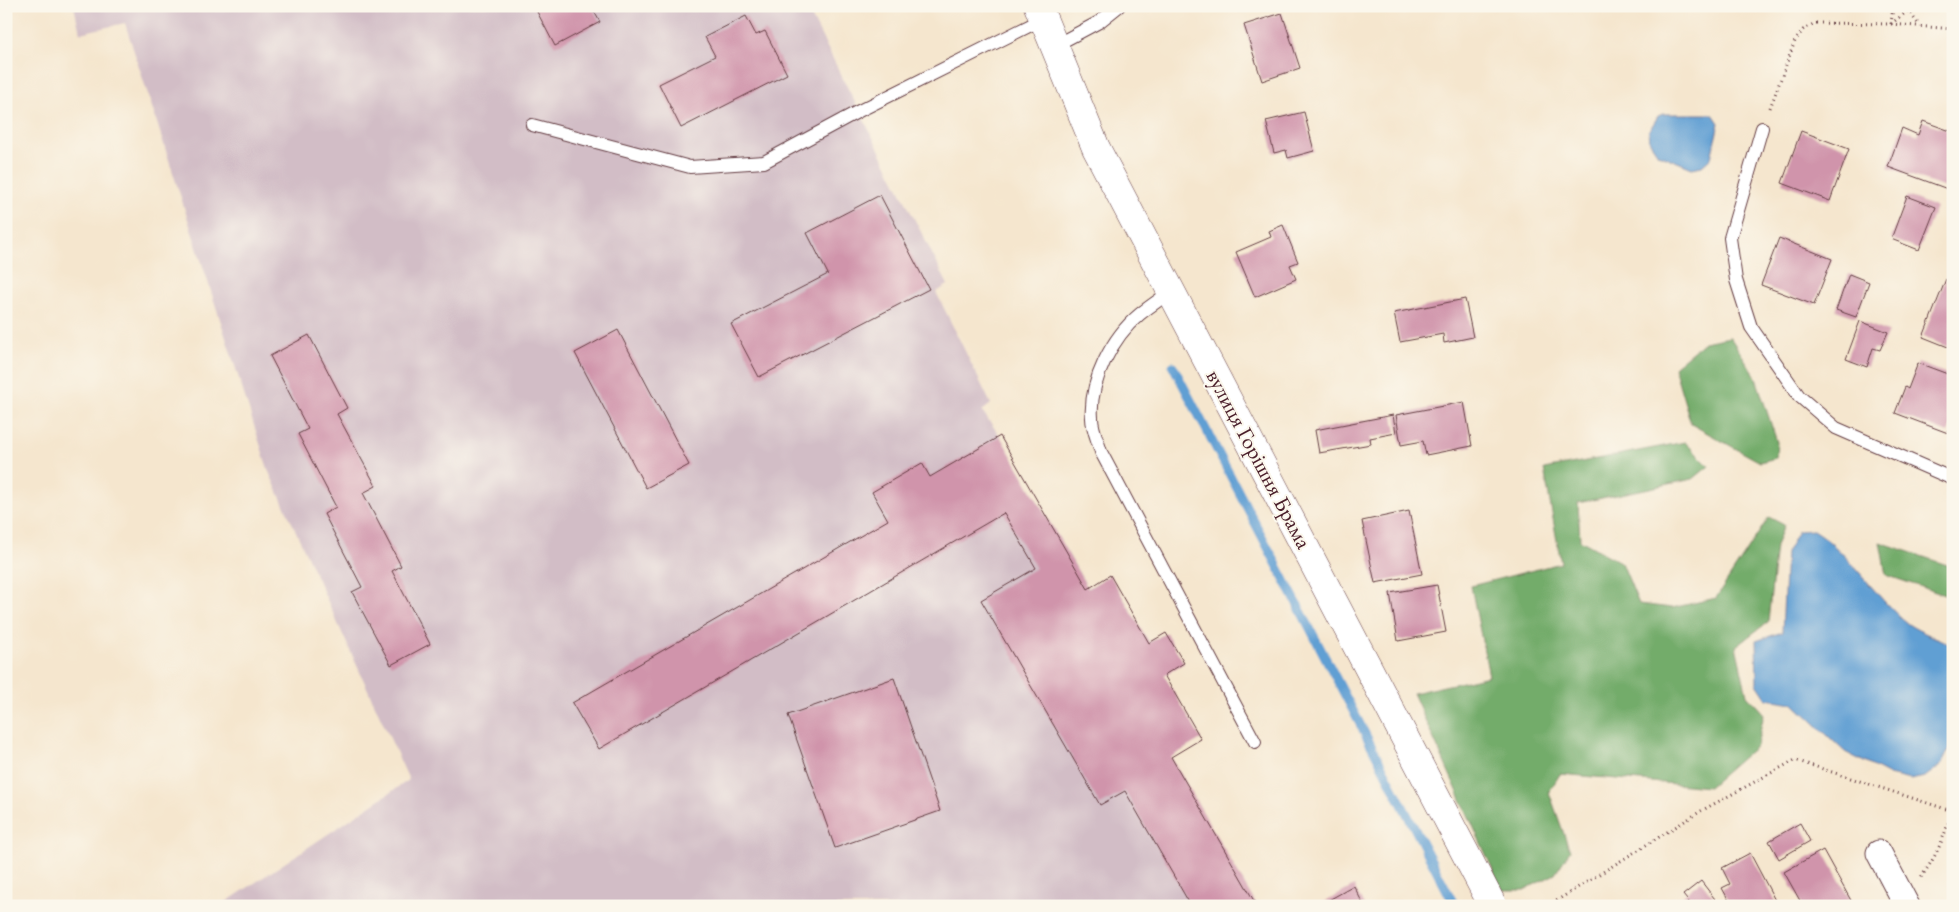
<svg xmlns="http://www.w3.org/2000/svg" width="1959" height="912" font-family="'EB Garamond',serif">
  <rect width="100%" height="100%" fill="#fbf7ec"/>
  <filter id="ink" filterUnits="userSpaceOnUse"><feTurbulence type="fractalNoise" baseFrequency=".02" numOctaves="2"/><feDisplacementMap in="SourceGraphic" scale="10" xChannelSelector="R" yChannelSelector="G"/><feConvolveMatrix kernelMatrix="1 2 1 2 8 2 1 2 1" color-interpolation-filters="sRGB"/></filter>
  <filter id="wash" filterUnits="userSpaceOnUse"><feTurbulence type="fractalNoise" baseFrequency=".0096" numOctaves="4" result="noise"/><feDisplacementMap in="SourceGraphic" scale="20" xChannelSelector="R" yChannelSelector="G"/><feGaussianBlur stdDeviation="1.12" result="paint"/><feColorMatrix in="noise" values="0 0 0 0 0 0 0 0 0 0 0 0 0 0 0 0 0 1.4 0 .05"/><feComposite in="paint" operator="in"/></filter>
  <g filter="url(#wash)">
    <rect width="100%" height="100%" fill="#f5e6ce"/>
    <path fill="#d2bdc6" d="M74,6h732l142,279 -12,7 55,112 -9,7 18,25 88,152 22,-13 39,67 17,-9 18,30 -20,12 37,64 -30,18 86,149h-1037l189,-126 -140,-308 -144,-449 -45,10z"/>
    <g fill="#73ac6b" stroke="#5e664b">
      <path d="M1730,337l25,38 22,67 -1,16 -16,4 -69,-38 -17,-57 30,-25z"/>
      <path d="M1685,442l24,24 -16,13 -115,24 2,37 42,23 17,41 33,4 44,-10 53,-81 15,8 -8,21 -8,76 -32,24 11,49 17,19 -7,31 -48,42 -149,-13 -11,18 21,59 -15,23 -31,16h-22l-89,-197 76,-17 -18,-90 90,-23 -17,-94z"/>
      <path d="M1880,542l73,25v31l-67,-23z"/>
    </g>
    <g fill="#619fd3" stroke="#565f7f">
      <path d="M1663,114h50l6,9 -8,35 -9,8 -10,2 -34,-14 -8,-12 -1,-11 9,-15z"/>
      <path d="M1813,530c38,23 60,66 95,94 13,9 31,14 45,22v94l-12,25 -16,12 -15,3 -21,-5 -44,-23 -52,-49 -26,-4 -10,-15 -1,-43 26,-9 4,-79 12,-22z"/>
    </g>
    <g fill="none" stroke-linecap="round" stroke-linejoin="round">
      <path stroke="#619fd3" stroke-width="9" d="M1173,366l282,540"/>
    </g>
    <g id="blocks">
      <g fill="#d094ab">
        <path d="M534,6h57l9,16 -45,24z"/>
        <path d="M1282,13l18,55 -38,13 -18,-56z"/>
        <path d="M746,16l10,19 9,-4 22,43 -106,54 -22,-44 56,-28 -10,-19z"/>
        <path d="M1304,112l10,39 -26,7 -2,-8 -12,3 -8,-32z"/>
        <path d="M1923,121l30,11 -4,13 4,1v45l-65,-24 14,-39 16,7z"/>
        <path d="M1801,131l48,18 -19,52 -48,-18z"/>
        <path d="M880,195l49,94 -170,88 -28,-53 97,-50 -21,-41z"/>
        <path d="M1907,196l29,11 -17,43 -28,-11z"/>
        <path d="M1283,225l15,37 -8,3 6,14 -41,18 -19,-45 35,-15 -2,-6z"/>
        <path d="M1779,238l53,21 -18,46 -53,-20z"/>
        <path d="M1849,274l20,8 -13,35 -20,-7z"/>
        <path d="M1946,279l7,3v67l-30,-12z"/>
        <path d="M1465,299l8,38 -29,6 -1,-9 -43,8 -6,-29z"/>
        <path d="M1860,321l28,11 -8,18 -7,-2 -6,19 -21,-8z"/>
        <path d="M618,330l71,135 -43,23 -71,-135z"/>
        <path d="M309,335l38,73 -10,6 39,72 -13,7 38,73 -9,5 38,73 -39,21 -39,-73 10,-5 -38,-73 12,-7 -38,-73 10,-5 -38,-73z"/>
        <path d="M1918,363l35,13v45l-5,12 -53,-20 10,-26 3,2z"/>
        <path d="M1464,402l8,44 -46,9 -3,-14 -22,4 -5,-30z"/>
        <path d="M1393,415l3,18 -26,5 1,6 -52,9 -4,-23z"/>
        <path d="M1000,436l88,153 22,-14 39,68 17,-10 18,30 -20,12 37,64 -30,18 86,149h-66l-66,-115 -25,14 -119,-205 55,-32 -32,-55 -405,236 -27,-46 316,-183 -16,-28 50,-29 8,14z"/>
        <path d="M1409,511l13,63 -47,9 -13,-62z"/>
        <path d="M1437,585l9,47 -48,9 -8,-48z"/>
        <path d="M894,678l46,133 -105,37 -47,-133z"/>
        <path d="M1800,823l10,18 -31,18 -10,-18z"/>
        <path d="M1823,850l31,56h-51l-19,-34z"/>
        <path d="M1750,853l28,53h-46l-10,-18 8,-4 -8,-16z"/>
        <path d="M1701,881l17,22 -3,3h-23l-9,-11z"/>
        <path d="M1354,886l10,20h-46z"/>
      </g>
    </g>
  </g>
  <g filter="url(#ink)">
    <use href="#blocks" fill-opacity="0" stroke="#643d43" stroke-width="1"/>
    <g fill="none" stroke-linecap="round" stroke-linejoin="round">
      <g stroke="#643d43" stroke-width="14">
        <g id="service">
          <path d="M1054,46l45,-24 20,-16"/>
          <path d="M532,125l158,42 74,-5 95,-51 184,-92"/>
          <path d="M1762,128l-32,110 6,42 15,47 48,69 37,32 117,51"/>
          <path d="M1171,291c-10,8 -21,15 -31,23 -28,23 -51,68 -48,104 0,11 6,23 9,34l154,290"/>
        </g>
      </g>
      <g stroke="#643d43" stroke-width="27">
        <path id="minor" d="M1879,853l28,53"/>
      </g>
      <g stroke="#643d43" stroke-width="29">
        <path id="tertiary" d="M1038,6l58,142 397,758"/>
      </g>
      <g stroke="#643d43" stroke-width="3" stroke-dasharray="1 4" stroke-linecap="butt">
        <path d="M1905,6l14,19"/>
        <path d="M1891,24l23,-18"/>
        <path d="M1891,24l2,-18"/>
        <path d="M1770,108l25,-67 8,-11 12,-7 76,1 62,5"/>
        <path d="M1921,877c15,-19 25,-44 31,-67"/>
        <path d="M1548,906l153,-95 94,-51 157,51"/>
      </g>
      <use href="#service" stroke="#fff" stroke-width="12"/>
      <use href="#minor" stroke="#fff" stroke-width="25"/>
      <use href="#tertiary" stroke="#fff" stroke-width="28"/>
    </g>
  </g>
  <g text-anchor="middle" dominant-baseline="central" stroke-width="4" stroke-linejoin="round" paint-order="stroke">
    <g font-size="22" fill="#4a1f2b" stroke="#fbf7ec">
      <text transform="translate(1259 459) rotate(62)">вулиця Горішня Брама</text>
    </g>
  </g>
  <rect width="1959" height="912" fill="none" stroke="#fbf7ec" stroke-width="25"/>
</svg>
